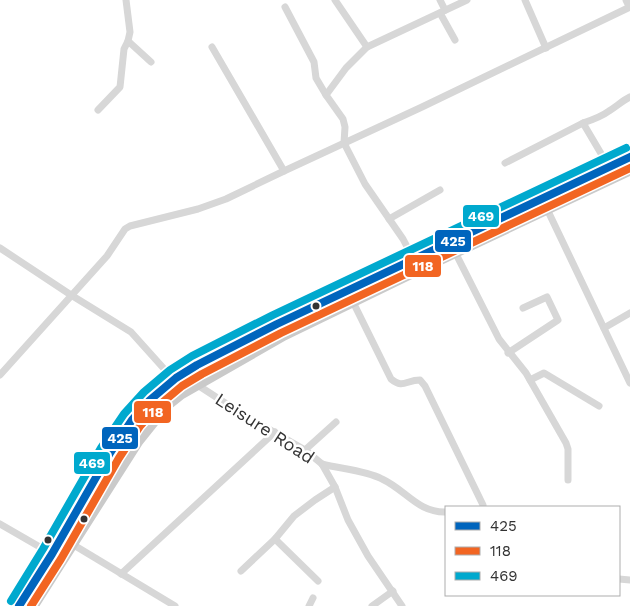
<svg xmlns="http://www.w3.org/2000/svg" width="630" height="606" font-family="'Work Sans',sans-serif">
  <rect width="100%" height="100%" fill="#fff"/>
  <g fill="none" stroke-linecap="round" stroke-linejoin="round">
    <g stroke="#d7d7d7" stroke-width="7">
      <path d="M335,0l32,47"/>
      <path d="M440,0l5,10"/>
      <path d="M525,0l21,48"/>
      <path d="M285,7l29,55 2,16 10,17"/>
      <path d="M440,13l15,27"/>
      <path d="M128,41l23,21"/>
      <path d="M212,47l72,124 138,-64 208,-100"/>
      <path d="M98,110l22,-23 4,-38 4,-8 2,-9 -4,-32"/>
      <path d="M583,123c9,-3 18,-6 26,-12 8,-5 13,-10 21,-14"/>
      <path d="M505,163l78,-40 26,44"/>
      <path d="M547,209l83,174"/>
      <path d="M389,219l51,-29"/>
      <path d="M0,248l71,47 60,37 35,39 10,7 20,6 43,28 66,38 17,14 13,23 13,33 20,36 34,50"/>
      <path d="M455,252l44,87 27,34 40,70 2,6v31"/>
      <path d="M414,260l-11,-21 -38,-55 -21,-41 1,-16 -2,-8 -17,-24 20,-27 21,-21 100,-47"/>
      <path d="M353,302l38,77c12,10 15,1 29,1l5,6 58,119"/>
      <path d="M604,328l26,-15"/>
      <path d="M508,353l50,-33 -11,-23 -24,11"/>
      <path d="M0,375l107,-119 18,-27 5,-3 68,-17 28,-10 58,-28"/>
      <path d="M530,380l14,-7 55,33"/>
      <path d="M305,450l31,-28"/>
      <path d="M322,464c19,5 43,6 60,15 24,11 36,34 64,33"/>
      <path d="M0,524l52,30"/>
      <path d="M275,539l43,42"/>
      <path d="M72,544l103,62"/>
      <path d="M241,571l34,-32 19,-23 21,-16 20,-13"/>
      <path d="M121,574l154,-142"/>
      <path d="M619,579l11,1"/>
      <path d="M309,606l4,-8"/>
      <path d="M372,606l21,-15"/>
    </g>
    <path stroke="#d7d7d7" stroke-width="9" d="M627,0l3,6"/>
    <g stroke="#cacaca" stroke-width="11">
      <path d="M19,606l33,-52 58,-101 22,-33 18,-20 26,-22 21,-13 80,-41 353,-167"/>
      <path d="M33,606l105,-165 28,-35 15,-12 103,-59 136,-66 210,-99"/>
    </g>
    <g stroke="#fff" stroke-width="11">
      <path id="bus-1" d="M19,606l33,-52 58,-101 22,-33 18,-20 26,-22 21,-13 80,-41 353,-167"/>
    </g>
    <g stroke="#fff" stroke-width="11">
      <path id="bus-2" d="M31,606l30,-47 58,-101 21,-32 17,-19 25,-21 20,-12 79,-41 349,-165"/>
    </g>
    <g stroke="#fff" stroke-width="11">
      <path id="bus-3" d="M11,601l32,-52 58,-101 23,-34 20,-22 26,-22 22,-14 81,-41 353,-167"/>
    </g>
    <use href="#bus-1" stroke="#0065bd" stroke-width="8"/>
    <use href="#bus-2" stroke="#f26522" stroke-width="8"/>
    <use href="#bus-3" stroke="#00a9ce" stroke-width="8"/>
  </g>
  <g fill="#333" stroke="#fff" stroke-width="2">
    <circle cx="316" cy="306" r="4.5"/>
    <circle cx="84" cy="519" r="4.5"/>
    <circle cx="48" cy="540" r="4.5"/>
  </g>
  <g text-anchor="middle" dominant-baseline="central" stroke-width="5" stroke-linejoin="round" paint-order="stroke">
    <g font-size="18" fill="#333" stroke="#fff">
      <text transform="translate(265 428) rotate(33)">Leisure Road</text>
    </g>
  </g>
  <g stroke="#fff" stroke-width="2">
    <rect x="462" y="204" width="38" height="24" rx="5" fill="#00a9ce"/>
    <rect x="434" y="229" width="38" height="24" rx="5" fill="#0065bd"/>
    <rect x="404" y="254" width="38" height="24" rx="5" fill="#f26522"/>
    <rect x="133" y="400" width="39" height="24" rx="5" fill="#f26522"/>
    <rect x="101" y="426" width="38" height="24" rx="5" fill="#0065bd"/>
    <rect x="73" y="451" width="38" height="24" rx="5" fill="#00a9ce"/>
  </g>
  <g font-size="14" text-anchor="middle" font-weight="bold" fill="#fff">
    <text x="481" y="221">469</text>
    <text x="453" y="246">425</text>
    <text x="423" y="271">118</text>
    <text x="153" y="417">118</text>
    <text x="120" y="443">425</text>
    <text x="92" y="468">469</text>
  </g>
  <rect x="445" y="506" width="175" height="90" fill="#ffffff" stroke="#adadad"/>
  <rect x="455" y="522" width="25" height="8" fill="#0065bd" stroke="#adadad"/>
  <text x="490" y="531" font-size="15" fill="#333333">425</text>
  <rect x="455" y="547" width="25" height="8" fill="#f26522" stroke="#adadad"/>
  <text x="490" y="556" font-size="15" fill="#333333">118</text>
  <rect x="455" y="572" width="25" height="8" fill="#00a9ce" stroke="#adadad"/>
  <text x="490" y="581" font-size="15" fill="#333333">469</text>
</svg>
